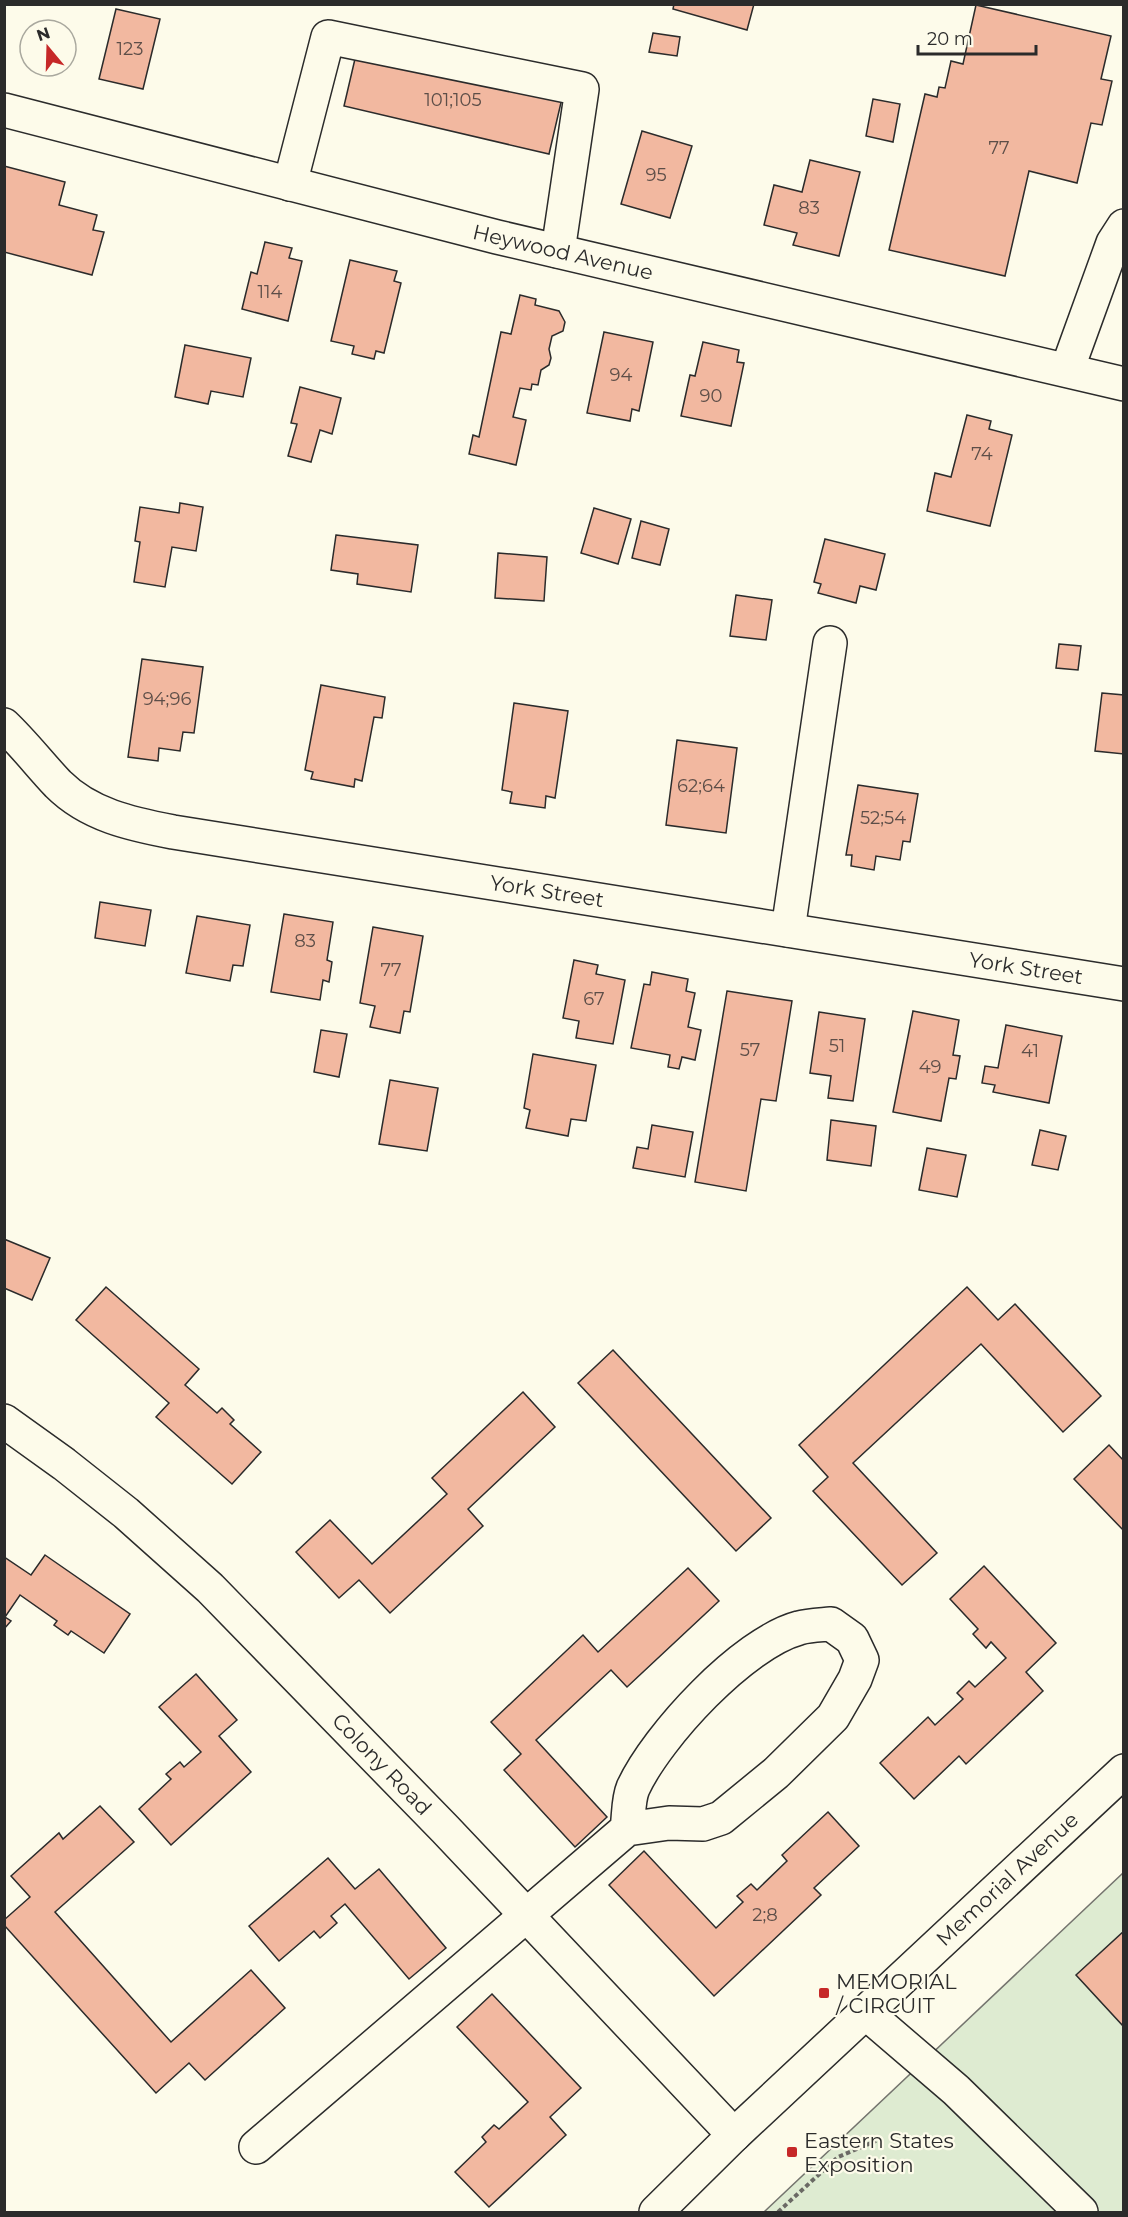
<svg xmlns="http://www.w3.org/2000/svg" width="1128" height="2217" font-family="Montserrat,sans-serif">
  <rect width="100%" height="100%" fill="#fdfbea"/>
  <path fill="#deebd1" stroke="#74746e" stroke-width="1.5" d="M1123,1873v339h-359z"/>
  <g fill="#f2b8a0" stroke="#2b2b2b" stroke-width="1.5">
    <path d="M674,4h80l-7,26 -74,-21z"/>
    <path d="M976,5l135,31 -10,43 11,2 -10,44 -11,-2 -14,60 -48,-12 -24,105 -116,-26 36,-156 12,3 2,-10 6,1 6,-27 12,3z"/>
    <path d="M116,9l44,10 -17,70 -44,-10z"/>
    <path d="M653,33l27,4 -3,19 -28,-4z"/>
    <path d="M358,46l205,48 -14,60 -205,-48z"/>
    <path d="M873,99l27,5 -7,38 -27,-6z"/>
    <path d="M642,131l50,15 -22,72 -49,-14z"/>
    <path d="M810,160l50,12 -21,84 -46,-11 4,-12 -33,-8 10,-40 28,7z"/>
    <path d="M4,166l61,16 -6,23 38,10 -4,15 11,2 -12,43 -88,-23z"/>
    <path d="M265,242l27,6 -3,10 13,3 -14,60 -46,-12 9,-37 6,2z"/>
    <path d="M350,260l47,11 -3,10 7,2 -17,70 -8,-2 -2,8 -22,-5 2,-8 -23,-5z"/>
    <path d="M520,295l16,4 -1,6 24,6 6,11 -2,9 -11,5 -3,13 2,9 -2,7 -8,5 -3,15 -6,-1 -1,6 -11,-2 -7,29 13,3 -10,45 -47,-11 4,-19 6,2 22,-105 10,2z"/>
    <path d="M604,332l49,10 -14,69 -7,-2 -2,12 -43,-8z"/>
    <path d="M703,342l36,8 -2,12 7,1 -13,63 -50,-10 9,-41 5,1z"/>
    <path d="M185,345l66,13 -8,39 -32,-6 -3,13 -33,-7z"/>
    <path d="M300,387l41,11 -9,36 -12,-4 -9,32 -23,-6 9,-32 -6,-1z"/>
    <path d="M967,415l24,6 -2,8 23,6 -22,91 -63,-15 8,-38 16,4z"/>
    <path d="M180,503l23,4 -7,44 -24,-4 -7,40 -31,-5 6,-40 -5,-1 5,-34 39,6z"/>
    <path d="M594,508l37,11 -13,45 -37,-11z"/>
    <path d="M641,521l28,8 -9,36 -28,-7z"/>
    <path d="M336,535l82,10 -7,47 -54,-8 1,-10 -27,-4z"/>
    <path d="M825,539l60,15 -9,36 -16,-4 -4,17 -38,-10 3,-9 -7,-2z"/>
    <path d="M498,553l49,4 -3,44 -49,-3z"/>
    <path d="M736,595l36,5 -6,40 -36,-4z"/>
    <path d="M1059,644l22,2 -3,24 -22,-2z"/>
    <path d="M142,659l61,8 -9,66 -11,-1 -3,19 -21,-3 -1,13 -30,-4z"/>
    <path d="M321,685l64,12 -3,21 -8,-1 -12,64 -7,-2 -1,8 -43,-8 2,-7 -8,-2z"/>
    <path d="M1102,693l22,2v59l-29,-3z"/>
    <path d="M514,703l54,8 -13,87 -9,-2 -1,12 -35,-5 2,-11 -10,-2z"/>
    <path d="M677,740l60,8 -11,85 -60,-8z"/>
    <path d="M858,785l60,9 -8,48 -7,-1 -3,19 -24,-4 -2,14 -23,-4 1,-11h-6z"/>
    <path d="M100,902l51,8 -6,36 -50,-8z"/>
    <path d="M284,914l49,8 -6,38 5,2 -3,20 -6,-2 -3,20 -49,-8z"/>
    <path d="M197,916l53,9 -7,41 -10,-1 -3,16 -44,-8z"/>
    <path d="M373,927l50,9 -13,76 -6,-1 -4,22 -30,-6 5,-21 -15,-3z"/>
    <path d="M574,960l24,5 -2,9 29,6 -12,64 -37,-6 3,-17 -16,-3z"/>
    <path d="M652,972l36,7 -2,12 9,2 -7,34 13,3 -6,30 -13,-3 -3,12 -11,-2 2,-12 -39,-7 13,-64 6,1z"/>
    <path d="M727,991l65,10 -16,100 -15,-2 -15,92 -51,-9z"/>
    <path d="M913,1011l46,9 -6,35 7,1 -4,23 -7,-1 -8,43 -48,-9z"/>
    <path d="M819,1012l46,7 -12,82 -25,-3 3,-22 -21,-3z"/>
    <path d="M1006,1025l56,11 -13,67 -56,-11 2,-7 -13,-2 3,-17 13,2z"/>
    <path d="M321,1030l26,4 -8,43 -25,-5z"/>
    <path d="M533,1054l63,11 -10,56 -15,-2 -3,17 -42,-8 4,-18 -6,-2z"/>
    <path d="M390,1080l48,8 -11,63 -48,-7z"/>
    <path d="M831,1120l45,6 -5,40 -44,-6z"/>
    <path d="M652,1125l41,7 -8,45 -52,-9 4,-21 11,2z"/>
    <path d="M1040,1130l26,6 -8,34 -26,-5z"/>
    <path d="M927,1148l39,7 -9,42 -38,-7z"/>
    <path d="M4,1239l46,19 -18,42 -28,-12z"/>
    <path d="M106,1287l93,82 -14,16 32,28 5,-5 12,12 -4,4 31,28 -29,32 -76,-67 13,-14 -93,-83z"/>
    <path d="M967,1287l31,33 17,-16 86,92 -38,36 -82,-88 -128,119 84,90 -35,32 -89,-94 15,-14 -29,-32z"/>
    <path d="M613,1350l158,168 -35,33 -158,-168z"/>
    <path d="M523,1392l32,35 -87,82 15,17 -93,87 -31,-33 -20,18 -43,-46 34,-32 42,44 75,-70 -15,-16z"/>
    <path d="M1109,1445l15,16v70l-50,-52z"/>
    <path d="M45,1555l85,59 -26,39 -33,-22 -3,4 -14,-10 3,-4 -37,-26 -15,22 6,4 -7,8v-72l27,18z"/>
    <path d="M984,1566l72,77 -30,29 17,19 -77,73 -7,-8 -45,43 -34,-36 48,-46 7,8 28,-26 -6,-6 12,-12 6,6 31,-29 -15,-16 -5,6 -13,-14 5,-5 -28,-30z"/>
    <path d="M688,1568l31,33 -92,86 -16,-17 -75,70 71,77 -32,30 -71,-77 17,-16 -30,-32 92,-87 15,17z"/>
    <path d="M196,1674l41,46 -18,16 32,36 -80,73 -32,-36 32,-30 -5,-5 14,-12 4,5 17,-15 -42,-45z"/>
    <path d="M100,1806l34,36 -79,70 116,130 80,-72 34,38 -80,72 -16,-17 -33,30 -152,-168v-5l26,-23 -19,-21 48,-43 4,6z"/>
    <path d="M828,1812l31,34 -45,42 7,7 -107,101 -105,-111 35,-34 72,77 27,-26 -6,-6 14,-12 6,6 30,-29 -5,-6z"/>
    <path d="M328,1858l27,31 24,-20 67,79 -37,31 -64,-75 -14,12 6,7 -17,15 -6,-7 -35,30 -30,-35z"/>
    <path d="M1124,1931v96l-48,-52z"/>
    <path d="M492,1994l89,94 -31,29 16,18 -77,72 -34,-35 31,-30 -4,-5 12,-12 5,4 29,-27 -71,-75z"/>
  </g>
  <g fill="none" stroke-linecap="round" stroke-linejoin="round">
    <g stroke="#2b2b2b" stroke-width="36">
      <g id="minor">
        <path d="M4,110l493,127 627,147"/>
        <path d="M290,184l38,-147 254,52 -24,162"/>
        <path d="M1067,370l46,-127 11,-17"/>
        <path d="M4,725c20,19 36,40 54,59 31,31 73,40 115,48l951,152"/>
        <path d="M788,930l42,-287"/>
        <path d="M4,1421l60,43 62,49 84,75 235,241 289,306"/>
        <path d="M865,2012l91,78 125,122"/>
        <path d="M256,2147l371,-318 42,-6 34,1 18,-6 55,-45 57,-56 22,-38 7,-19 -10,-21 -21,-15c-11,1 -22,1 -32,4 -56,15 -142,108 -166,160 -5,12 -4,28 -6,41"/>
      </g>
    </g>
    <g stroke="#2b2b2b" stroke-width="36">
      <path id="major" d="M656,2212l78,-77 390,-364"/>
    </g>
    <path stroke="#6a6964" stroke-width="4" stroke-dasharray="4.5 3" stroke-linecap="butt" d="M778,2212l60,-55 38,-16"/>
    <use href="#minor" stroke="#fdfbea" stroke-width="33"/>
    <use href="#major" stroke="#fdfbea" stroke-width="33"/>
  </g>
  <g fill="#c62828" stroke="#fdfbea" stroke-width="2">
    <rect x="818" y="1987" width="12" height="12" rx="3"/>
    <rect x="786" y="2146" width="12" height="12" rx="3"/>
  </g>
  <g text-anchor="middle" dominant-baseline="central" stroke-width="4.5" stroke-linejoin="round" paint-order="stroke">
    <g font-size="18" fill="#5d4e48">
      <text x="130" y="49">123</text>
      <text x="453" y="100">101;105</text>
      <text x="999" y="148">77</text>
      <text x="656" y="175">95</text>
      <text x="809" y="208">83</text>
      <text x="270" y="292">114</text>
      <text x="621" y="375">94</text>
      <text x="711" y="396">90</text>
      <text x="982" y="454">74</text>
      <text x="167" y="699">94;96</text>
      <text x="701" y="786">62;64</text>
      <text x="883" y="818">52;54</text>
      <text x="305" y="941">83</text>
      <text x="391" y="970">77</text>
      <text x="594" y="999">67</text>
      <text x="837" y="1046">51</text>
      <text x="750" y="1050">57</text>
      <text x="1030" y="1051">41</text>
      <text x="930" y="1067">49</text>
      <text x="765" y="1915">2;8</text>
    </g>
    <g font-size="21" fill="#2b2b2b" stroke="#fdfbea">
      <text transform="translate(563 252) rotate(13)">Heywood Avenue</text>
      <text transform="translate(547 891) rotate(9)">York Street</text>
      <text transform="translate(1026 968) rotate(9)">York Street</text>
      <text transform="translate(382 1764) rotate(46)">Colony Road</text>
      <text transform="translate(1007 1879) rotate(-43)">Memorial Avenue</text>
    </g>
    <g font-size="21" fill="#2b2b2b" stroke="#fdfbea" text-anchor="start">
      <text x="836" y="1981">MEMORIAL<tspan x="836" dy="24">/ CIRCUIT</tspan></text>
      <text x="804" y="2140">Eastern States<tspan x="804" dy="24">Exposition</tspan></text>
    </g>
  </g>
  <rect width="1128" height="2217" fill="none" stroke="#2b2b2b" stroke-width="12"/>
  <g transform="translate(48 48) rotate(341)"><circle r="28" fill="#fdfbea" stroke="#a9a89e" stroke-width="1.5"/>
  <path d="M0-4.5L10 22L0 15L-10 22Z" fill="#c62828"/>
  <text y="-9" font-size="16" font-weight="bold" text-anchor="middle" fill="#2b2b2b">N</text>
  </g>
  <path d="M918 45v9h118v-9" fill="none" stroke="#2b2b2b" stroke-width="3"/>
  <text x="927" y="45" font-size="18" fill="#2b2b2b" stroke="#fdfbea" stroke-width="4.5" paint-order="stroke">20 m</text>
</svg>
